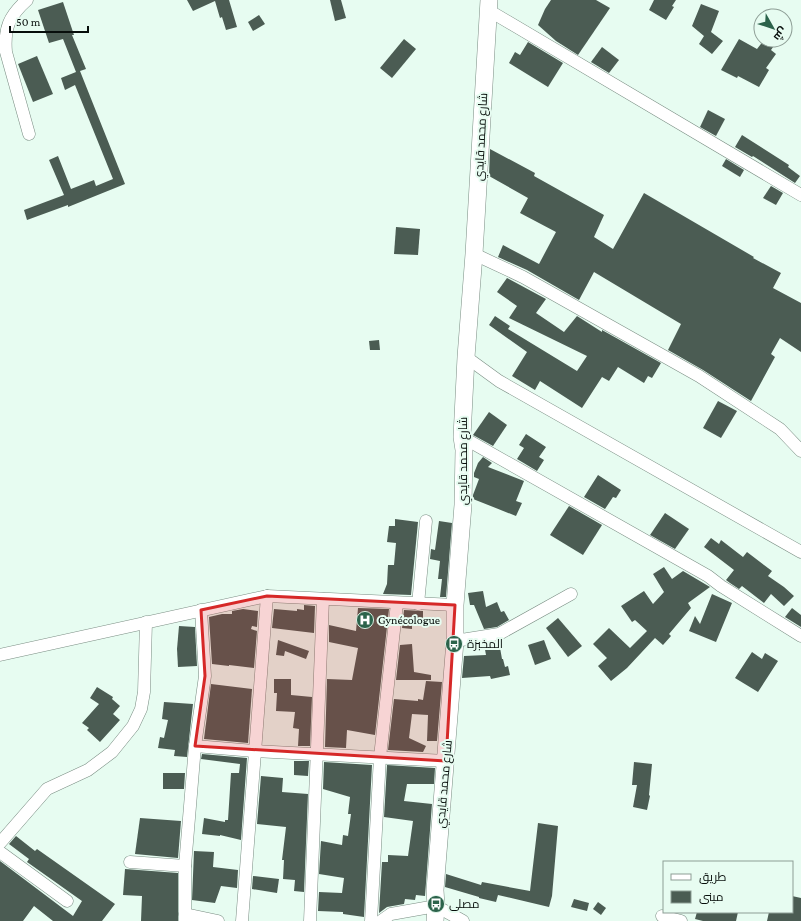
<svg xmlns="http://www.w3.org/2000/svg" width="801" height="921" font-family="'Crimson Pro',Cairo,serif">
  <rect width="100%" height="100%" fill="#e7fcf1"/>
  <g fill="#4b5c53">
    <path d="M187,0h42l8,27 -11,3 -4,-13 -2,1 -5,-17 -22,10z"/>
    <path d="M330,0h11l5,18 -11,3z"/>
    <path d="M551,0h45l14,8 -32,47 -22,-14 -18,-16 7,-16z"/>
    <path d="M654,0h22l-4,6 2,1 -8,13 -17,-10z"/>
    <path d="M63,2l11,33h-2l14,34 -6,2 45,113 -57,23v-2l-41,15 -3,-10 40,-15 -15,-35 9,-4 13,33 23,-9 2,6 17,-7 -38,-94 -10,5 -4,-12 15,-6 -13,-33 -14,4 -11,-33z"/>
    <path d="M701,4l18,7 -8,21 12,9 -11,13 -13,-10 5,-8 -12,-10z"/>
    <path d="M259,15l6,9 -12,7 -5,-9z"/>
    <path d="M404,39l12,10 -24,29 -12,-10z"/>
    <path d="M739,39l18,10 7,-9h14l-7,10 5,4 -10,14 3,2 -10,17 -21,-11 -1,2 -16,-8z"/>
    <path d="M528,42l35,21 -15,24 -39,-24 6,-11 5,3z"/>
    <path d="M602,47l17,13 -10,13 -18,-11z"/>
    <path d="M37,56l16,38 -20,8 -15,-38z"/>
    <path d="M708,110l17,9 -9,17 -16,-9z"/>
    <path d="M742,135l47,30 -1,2 12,9 -5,7 -42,-27 -1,1 -17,-10z"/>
    <path d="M490,149l45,24 -1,3 70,39 -10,22 19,12 31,-56 110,64 -1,1 28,15 -8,15 28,15v49l-21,-14 -9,16 4,3 -24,44 -48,-31 -35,-20 13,-26 -87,-52 -15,28 -52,-30 -29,-13 5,-12 36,19 17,-32 -36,-19 8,-15 -39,-22z"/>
    <path d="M726,159l18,11 -4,7 -18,-11z"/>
    <path d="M771,186l12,7 -7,12 -13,-7z"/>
    <path d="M396,227l24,2 -2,26 -24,-1z"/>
    <path d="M507,278l39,21 -10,14 28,19 13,-16 25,16v-2l59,33 -9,15 -4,-2 -4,7 -26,-16 -9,14 -7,-4 -20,31 -42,-27 -5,9 -23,-14 15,-24 -38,-27 6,-9 15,10 -2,3 69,42 10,-15 -78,-38 8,-12 -20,-14z"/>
    <path d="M379,340l1,10h-10l-1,-9z"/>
    <path d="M718,401l19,10 -16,27 -18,-10z"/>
    <path d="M489,412l18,13 -14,21 -20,-11z"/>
    <path d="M526,434l20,13 -7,10 5,3 -7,11 -20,-12 7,-11 -5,-3z"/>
    <path d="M483,457l9,6 -4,4 36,14 -8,20 6,2 -6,13 -43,-17v-4l6,-16 -5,-2v-4l4,-10z"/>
    <path d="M598,475l23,15 -5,8 -3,-1 -8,12 -21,-12z"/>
    <path d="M569,506l33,19 -19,30 -33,-20z"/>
    <path d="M665,513l24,16 -14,20 -25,-14z"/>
    <path d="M395,519l23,3 -7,73 -28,-1 4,-10 1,-19h6l2,-22 -9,-1 2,-16h6z"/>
    <path d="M439,521l13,2 -6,74h-6l2,-18h-4l2,-18 -10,-2 1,-10 4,1z"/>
    <path d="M711,538l8,6 2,-4 22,17 4,-5 25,19 -4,5 16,11 10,9 -10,10 -13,-12 -7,9 -22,-17 -3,3 -9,-6 -4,-3 8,-10 -30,-23z"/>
    <path d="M664,567l8,12 11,-8 27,16 -22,16 3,5 -22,26 2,2 -8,9 -8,-7 -28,30 -16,13 -13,-15 9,-8 -14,-14 16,-16 21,20 17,-17 -12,-11 -3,2 -11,-16 23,-15 9,13 11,-12 -11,-18z"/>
    <path d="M483,591l3,16 11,-5 4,10 3,-1 5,9 -12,7 -13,2 -10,-24h-4l-2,-12z"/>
    <path d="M712,594l20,9 -16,39 -27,-11 6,-15 5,8z"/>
    <path d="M304,605l11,1 -1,27 -42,-5 2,-19 23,2v-2l7,1z"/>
    <path d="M358,608l31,1 -14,126 -28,-5 -1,18 -21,-1 2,-68 25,1 6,-32 -29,-6v-17l27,6z"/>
    <path d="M792,608l9,7v12l-16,-10z"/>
    <path d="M243,609l15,2 -1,16 -5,-1 -1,3 6,2 -3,37 -25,-3v1l-17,-2 -3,-47 13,-3h10v-3z"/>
    <path d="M404,610l19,1v10l-11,-1v9l-10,-1z"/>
    <path d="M558,618l24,28 -14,11 -22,-29z"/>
    <path d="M179,626l16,1 2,39 -19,1 -1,-18z"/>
    <path d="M278,640l31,11 -3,8 -21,-8 -1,5 -8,-1z"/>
    <path d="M544,640l7,19 -16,6 -7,-20z"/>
    <path d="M499,642l3,17h1l2,8 3,-1 2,9 -19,4 -1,-3 -28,2 2,-22 22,-1 -2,-11z"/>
    <path d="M412,644l2,28 17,3v5h-35l4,-35z"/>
    <path d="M752,652l10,7 3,-6 13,8 -20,31 -23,-14z"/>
    <path d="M274,679h17v16l21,2 -2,49h-12l1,-17 -6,-1 2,-16 -19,-1 1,-18h-3z"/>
    <path d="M426,681l16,1 -5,59h-10l1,-26 -16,-1 -3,24 17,8 -3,6 -35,-2 6,-51 24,2v-2l5,1z"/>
    <path d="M211,684l41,5 -4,54 -44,-4z"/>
    <path d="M97,687l16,10 -1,2 8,7 -7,8 7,6 -20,22 -13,-12 2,-2 -7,-5 17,-19 -9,-6z"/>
    <path d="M164,702l29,2 -6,53 -13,-1 1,-6 -17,-2 2,-11 4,1 4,-18 -6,-1z"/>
    <path d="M202,754l45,4 -6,82 -21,-5v1l-18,-2 2,-16 21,4v-2h3l3,-47h8l1,-9 -39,-5z"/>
    <path d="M294,761h15l-1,15 -14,-1z"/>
    <path d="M324,762l48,3 -8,152 -21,-3v-2l-25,-1 1,-19 23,1 2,-15 -25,-4 2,-33 21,4 1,-10 5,1 3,-22h-3l2,-17 -27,-8z"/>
    <path d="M634,762l18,2 -3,31 1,1 -3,14 -14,-3 4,-22h-5z"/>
    <path d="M387,765l48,3 -1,16h-27l-3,17 28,3 -7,92 -9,-1 -1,5 -10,-1 -1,5 -17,3 -8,6 3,-51h6v-7l20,1 5,-35 -29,-4z"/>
    <path d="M163,773h22l-1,16h-21z"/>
    <path d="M261,776l22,2 -1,14 26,2 -4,98 -10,-1 1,-11 -12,-1 1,-19h-2l4,-33 -29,-3z"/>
    <path d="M140,818l41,3 -3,37 -43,-4z"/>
    <path d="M538,823l20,3 -6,70 -3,11 -51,-12 -2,7 -17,-4v-1l-34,-10 1,-13 35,11 1,-3 48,9z"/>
    <path d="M16,836l19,15 2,-2 78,55 -13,17h-49l-19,-15 -11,15h-23v-60l73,55 9,-15 -55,-39 2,-3 -20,-15z"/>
    <path d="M194,851l20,1 -1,15 25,3 -1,18 -16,-2 -6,17 -23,-3z"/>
    <path d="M125,869l53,4v48h-37l1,-25 -19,-1z"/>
    <path d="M253,876l26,3 -2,14 -25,-4z"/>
    <path d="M792,896l9,2v23h-34l2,-9h23z"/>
    <path d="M574,899l15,4 -2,8 -16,-4z"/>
    <path d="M598,902l8,6 -5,7 -8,-6z"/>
    <path d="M697,912h41l-2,9h-33l-8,-2z"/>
  </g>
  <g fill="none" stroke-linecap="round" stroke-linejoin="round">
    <g stroke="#7a8d83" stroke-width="13">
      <g id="minor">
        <path d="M27,0c-18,16 -23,28 -21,52l23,82"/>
        <path d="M488,10l313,185"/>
        <path d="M474,254l49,23 176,99 81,53 21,22"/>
        <path d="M466,357l33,24 302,171"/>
        <path d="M462,437l246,139 13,10 80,50"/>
        <path d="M418,604l8,-83"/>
        <path d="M455,641l44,-7 72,-40"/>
        <path d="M0,655l267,-59 188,9"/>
        <path d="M195,746l59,5 192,10"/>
        <path d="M0,843l47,-54 41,-19 24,-18 21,-26 8,-17 3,-17 2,-70"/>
        <path d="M0,852l67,49"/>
        <path d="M130,862l55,4"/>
        <path d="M185,914l33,7"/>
        <path d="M662,916l19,5"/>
        <path d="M185,921v-55l10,-120 10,-70 -4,-66"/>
        <path d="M242,921l25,-325"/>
        <path d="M310,921l13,-322"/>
        <path d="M371,921l9,-164 17,-154"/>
        <path d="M381,921l10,-7 45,-8 27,15"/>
      </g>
    </g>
    <g stroke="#7a8d83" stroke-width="18">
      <path id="secondary" d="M435,921l1,-15 -1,-16 20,-249v-36l8,-100 1,-55 -2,-13 4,-80 8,-103 15,-254"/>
    </g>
    <use href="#minor" stroke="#fff" stroke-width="12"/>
    <use href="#secondary" stroke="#fff" stroke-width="17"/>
  </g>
  <path fill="#d62828" fill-opacity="0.2" stroke="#d62828" stroke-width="3" stroke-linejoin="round" d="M267,596l188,9 -9,156 -251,-15 10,-70 -4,-66z"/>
  <defs>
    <g id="hospital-disc" transform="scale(0.9)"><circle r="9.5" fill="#2c634b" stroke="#e7fcf1"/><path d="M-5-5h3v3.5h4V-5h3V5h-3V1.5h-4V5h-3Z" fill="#fff"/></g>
    <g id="bus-disc" transform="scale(0.9)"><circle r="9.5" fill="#2c634b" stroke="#e7fcf1"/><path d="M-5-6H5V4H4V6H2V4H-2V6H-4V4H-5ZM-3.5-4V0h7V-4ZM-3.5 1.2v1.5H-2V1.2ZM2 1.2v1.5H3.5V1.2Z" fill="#fff"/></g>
  </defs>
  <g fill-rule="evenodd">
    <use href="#hospital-disc" x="365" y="620"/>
    <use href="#bus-disc" x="454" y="644"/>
    <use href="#bus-disc" x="436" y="904"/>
  </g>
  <g text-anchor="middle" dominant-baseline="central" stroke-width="4" stroke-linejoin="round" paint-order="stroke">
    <g font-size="12" fill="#070e0b" stroke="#e7fcf1">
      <text transform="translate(481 137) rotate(-87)">شارع محمد قايدي</text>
      <text transform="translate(463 461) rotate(-90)">شارع محمد قايدي</text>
      <text transform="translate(444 784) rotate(-85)">شارع محمد قايدي</text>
    </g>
    <g font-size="12" fill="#070e0b" stroke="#e7fcf1" text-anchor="start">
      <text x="378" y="620">Gynécologue</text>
      <text x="467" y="644">المخبزة</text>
      <text x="449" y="904">مصلى</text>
    </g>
  </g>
  <rect x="663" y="861" width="130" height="52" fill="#e7fcf1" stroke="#8d9d95"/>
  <rect x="671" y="874" width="20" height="6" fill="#ffffff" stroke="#8d9d95"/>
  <text x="699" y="881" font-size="12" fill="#070e0b">طريق</text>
  <rect x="671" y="891" width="20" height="12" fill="#4b5c53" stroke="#8d9d95"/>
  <text x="699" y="901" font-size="12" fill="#070e0b">مبنى</text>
  <g transform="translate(773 28) rotate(129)"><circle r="19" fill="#e7fcf1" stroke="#8d9d95"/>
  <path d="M0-3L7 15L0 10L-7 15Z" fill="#2c634b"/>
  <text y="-6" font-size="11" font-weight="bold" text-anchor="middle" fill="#070e0b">ش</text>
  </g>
  <path d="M10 26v6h78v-6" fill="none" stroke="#070e0b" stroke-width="2"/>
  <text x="16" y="26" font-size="12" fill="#070e0b" stroke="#e7fcf1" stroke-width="3" paint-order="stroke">50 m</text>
</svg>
